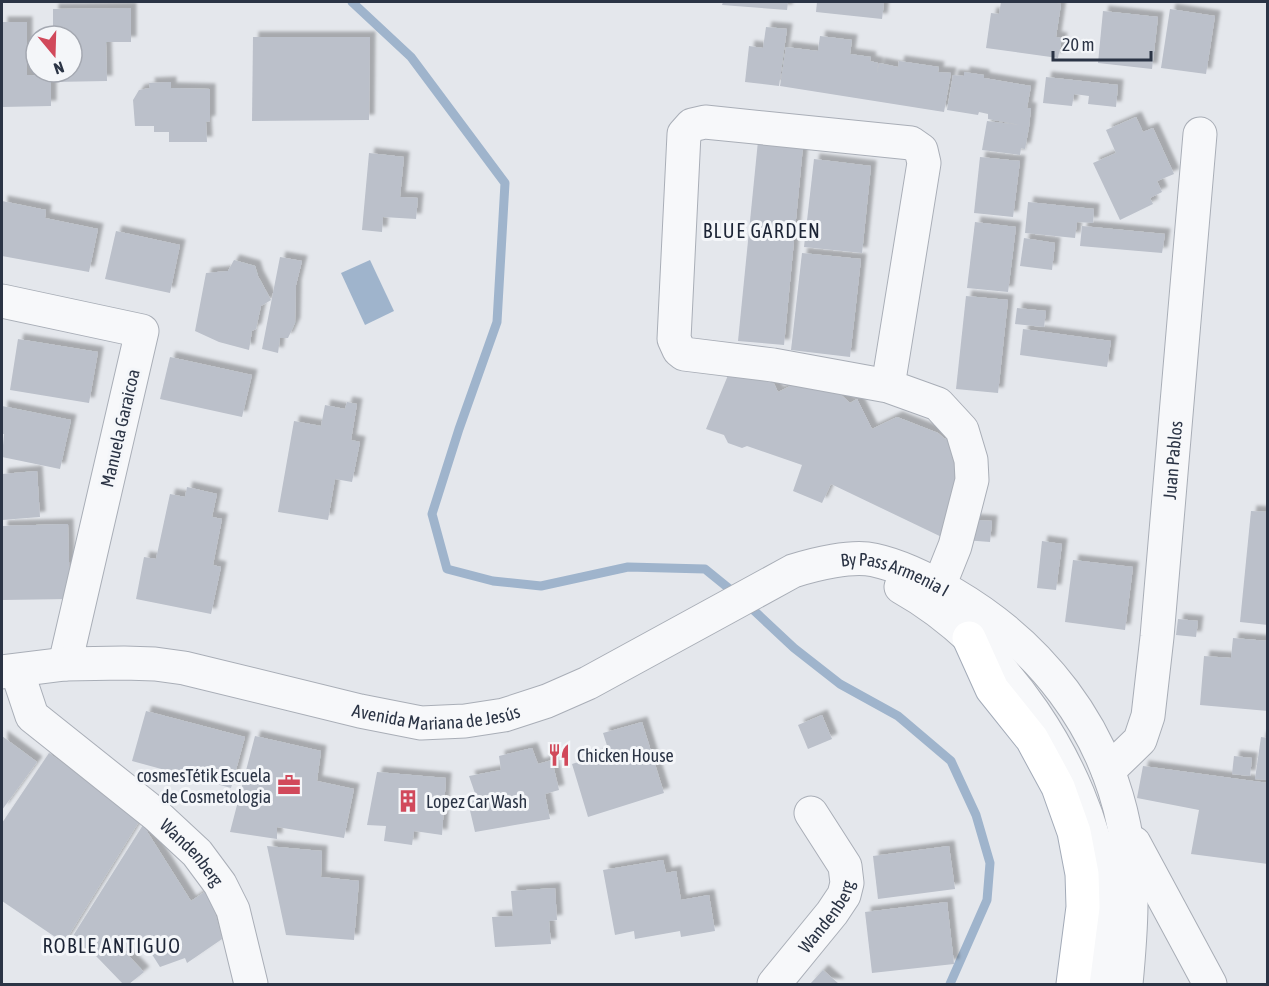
<svg xmlns="http://www.w3.org/2000/svg" width="1269" height="986" font-family="'Asap Condensed',sans-serif">
  <defs>
    <filter id="shadow"><feDropShadow dx="5.5" dy="-5.5" stdDeviation="1.5" flood-color="#0004"/></filter>
  </defs>
  <rect width="100%" height="100%" fill="#e4e7ec"/>
  <path fill="#9fb4cc" d="M370,260l24,51 -29,14 -24,-52z"/>
  <g fill="none" stroke-linecap="round" stroke-linejoin="round">
    <g stroke="#9fb4cc" stroke-width="9">
      <path d="M352,2l59,55 94,126 -8,139 -38,107 -27,85 15,55 46,12 48,5 87,-19 77,2 32,26"/>
      <path d="M747,604l47,44 46,36 58,32 53,45 25,54 14,48 -3,37 -37,84"/>
    </g>
  </g>
  <g fill="#bbc0ca" filter="url(#shadow)">
    <path d="M723,2h65l-1,8 -65,-5z"/>
    <path d="M817,2h67l-2,17 -66,-7z"/>
    <path d="M1001,2h51l9,2 -5,33 6,1 -4,20 -72,-10 5,-35 8,1z"/>
    <path d="M131,8v34h-25l1,39 -54,1v-10h19v-36h-19v-27z"/>
    <path d="M1170,9l45,7 -9,58 -45,-6z"/>
    <path d="M1103,11l55,6 -6,52 -54,-6z"/>
    <path d="M2,22h25v53l24,1v30l-49,1z"/>
    <path d="M766,27l21,2 -8,57 -34,-4 4,-36 14,2z"/>
    <path d="M820,36l32,4 -2,14 21,3 -1,4 8,2 -1,11 2,-11 19,4 1,-6 40,6 -1,5 13,1 -7,39 -164,-26 6,-39 32,4z"/>
    <path d="M253,37h117l-1,83 -117,1z"/>
    <path d="M964,72l20,3v3l47,8 -4,22h4l-2,19 -4,22 -4,-1 -1,7 -38,-5 5,-29 33,4 -32,-6v-5l-9,-2 -1,3 -31,-5 6,-35 11,1z"/>
    <path d="M1046,77l72,8 -2,22 -28,-3 1,-8 -15,-2 -2,12 -29,-3z"/>
    <path d="M171,82v6l39,1v32l-4,1 1,20h-38v-10h-15v-6h-19l-2,-26 6,-10 11,-2 -1,-5z"/>
    <path d="M1136,117l7,15 10,-4 21,46 -17,7 5,11 -12,6 3,6 -33,16 -27,-57 23,-10 -10,-23z"/>
    <path d="M758,141l45,5 -19,199 -46,-4z"/>
    <path d="M369,153l35,4 -4,40 18,1 -2,21 -33,-2 -1,15 -20,-2z"/>
    <path d="M980,157l40,4 -7,56 -39,-4z"/>
    <path d="M814,159l57,7 -9,87 -58,-6z"/>
    <path d="M2,201l44,9 -1,8 53,11 -9,43 -87,-16z"/>
    <path d="M1028,202l66,7 -1,14 -16,-1 -2,16 -50,-5z"/>
    <path d="M975,222l41,5 -8,65 -41,-4z"/>
    <path d="M1082,226l83,8 -3,19 -82,-7z"/>
    <path d="M116,231l64,14 -10,48 -65,-14z"/>
    <path d="M1024,238l31,5 -3,27 -32,-4z"/>
    <path d="M802,253l59,6 -11,98 -59,-7z"/>
    <path d="M280,257l22,4 -6,24 -1,38 -7,15h-8l-2,15 -16,-4z"/>
    <path d="M234,260l21,6 3,10 13,24 -10,6 -5,23 -4,2 -3,19 -30,-8 -24,-11 11,-58 22,-2z"/>
    <path d="M966,296l42,4 -10,93 -42,-4z"/>
    <path d="M1017,308l29,3 -2,16 -29,-3z"/>
    <path d="M1023,329l88,12 -4,26 -87,-12z"/>
    <path d="M18,339l80,13 -9,51 -79,-13z"/>
    <path d="M170,357l82,18 -10,42 -82,-18z"/>
    <path d="M733,363l33,4 12,25 27,-13 7,6 28,9 10,9 7,-4 15,30 25,-12 41,16 7,6 9,-5 11,25 -15,82 -119,-57 -9,19 -29,-12 9,-26 -55,-19 -5,2 -14,-5 -4,-8 -18,-6z"/>
    <path d="M347,402l10,2 -6,36 9,2 -8,40 -17,-3 -7,41 -50,-8 16,-91 27,5 4,-21 20,4z"/>
    <path d="M2,406l69,14 -11,49 -58,-12 2,-23h-2z"/>
    <path d="M37,471l3,46 -38,3v-46z"/>
    <path d="M187,487l30,7 -5,23 10,2 -9,46 8,2 -10,47 -75,-15 8,-42 12,2 14,-65 15,3z"/>
    <path d="M1251,511l17,1v113l-28,-3z"/>
    <path d="M966,519l26,2 -2,21 -26,-2z"/>
    <path d="M68,524l2,75 -68,1v-74z"/>
    <path d="M1042,541l20,3 -6,46 -19,-2z"/>
    <path d="M1073,560l60,7 -8,63 -60,-8z"/>
    <path d="M1178,619l20,2 -2,16 -20,-2z"/>
    <path d="M1233,638l35,3v70l-68,-6 4,-49 27,2z"/>
    <path d="M146,711l99,26 -14,51 -99,-27z"/>
    <path d="M822,715l10,24 -24,10 -10,-24z"/>
    <path d="M642,722l22,71 -76,24 -16,-53 37,-12 -6,-19z"/>
    <path d="M2,736l35,26 -35,48z"/>
    <path d="M255,736l66,15 -4,30 37,8 -10,49 -67,-11v12l-47,-7z"/>
    <path d="M1261,737l7,1v42l-13,-1z"/>
    <path d="M532,748l6,16 14,-4 7,30 -14,4 5,25 -75,13 -7,-30 9,-3 -8,-23 32,-6 -2,-14z"/>
    <path d="M49,753l91,67 -76,123 -62,-42v-78z"/>
    <path d="M1234,756l18,2 -2,18 -18,-2z"/>
    <path d="M1143,766l125,17v81l-77,-10 8,-44 -62,-12z"/>
    <path d="M377,772l69,6 -4,57 -28,-4 -2,14 -28,-4 2,-15 -19,-1z"/>
    <path d="M143,825l48,76 18,-12 13,50 -35,24 -2,-5 -25,9 -19,-30 -16,15 19,20 -15,12h-6l-27,-28 -25,-17z"/>
    <path d="M267,846l55,5 -1,26 38,4 -5,59 -68,-5z"/>
    <path d="M949,846l6,43 -77,10 -5,-43z"/>
    <path d="M663,860l3,13 10,-2 5,29 28,-5 6,36 -34,6 -1,-6 -45,8 -1,-8 -19,4 -12,-65z"/>
    <path d="M555,888l2,32 -8,1 2,23 -56,3 -3,-30 21,-1 -2,-25z"/>
    <path d="M947,902l7,62 -82,9 -7,-61z"/>
    <path d="M823,970l16,14h-29z"/>
  </g>
  <g fill="none" stroke-linecap="round" stroke-linejoin="round">
    <g stroke="#a9aeb7" stroke-width="35">
      <g id="minor">
        <path d="M2,301l140,30 -77,333"/>
        <path d="M888,386l36,-223 -3,-13 -10,-7 -206,-21 -13,3 -8,9 -10,205 5,11 5,4 89,11 115,21 50,18 24,26 9,30 1,20 -17,66 -16,40"/>
        <path d="M901,587c102,57 183,178 202,293 6,34 -1,70 -5,104"/>
        <path id="s1" d="M17,671l15,45 123,98 42,39 23,31 13,26 18,74"/>
        <path id="s2" d="M2,672l63,-8 59,-1 31,1 29,4 176,43 61,12 44,-2 39,-6 43,-14 41,-18 205,-112c22,-7 59,-16 81,-11 28,6 55,20 79,34 87,51 151,132 171,232 11,53 7,105 2,158"/>
        <path id="s3" d="M1108,771l32,-31 8,-24 9,-79 43,-503"/>
        <path d="M1134,843l76,141"/>
        <path id="s4" d="M774,984l58,-71 12,-18 3,-12 -2,-17 -34,-53"/>
      </g>
    </g>
    <g stroke="#a3abb8" stroke-width="35">
      <path id="major" d="M969,638l23,51 40,50 26,48 16,45 8,42 1,33 -10,77"/>
    </g>
    <use href="#minor" stroke="#f7f8fa" stroke-width="33"/>
    <use href="#major" stroke="#fff" stroke-width="33"/>
  </g>
  <defs>
    <g id="restaurant-bare" transform="scale(1.8)"><path d="M-5-6h1v4h1v-4h1v4h1v-4h1v5L-1.5 .5V6h-2V.5L-5-1ZM5-6V6H3V1.5H1.5Q1.5-4 5-6Z" fill="#d1495b" stroke="#f4f6f9" stroke-width="2.5" paint-order="stroke"/></g>
    <g id="office-bare" transform="scale(1.8)"><path d="M-6-3h4V-5.5h4V-3h4V5H-6ZM-1-4.5V-3h2v-1.5ZM-6 0V1H6V0Z" fill="#d1495b" stroke="#f4f6f9" stroke-width="2.5" paint-order="stroke"/></g>
    <g id="building-bare" transform="scale(1.8)"><path d="M-4-6H4V6H1V3H-1V6H-4ZM-2.5-4.3h1.7v1.8h-1.7ZM.8-4.3h1.7v1.8H.8ZM-2.5-1h1.7V.8h-1.7ZM.8-1h1.7V.8H.8Z" fill="#d1495b" stroke="#f4f6f9" stroke-width="2.5" paint-order="stroke"/></g>
  </defs>
  <g fill-rule="evenodd">
    <use href="#restaurant-bare" x="559" y="755"/>
    <use href="#office-bare" x="289" y="785"/>
    <use href="#building-bare" x="408" y="801"/>
  </g>
  <g text-anchor="middle" dominant-baseline="central" stroke-width="6" stroke-linejoin="round" paint-order="stroke">
    <g font-size="18" fill="#2b3445" stroke="#f4f6f9">
      <text transform="translate(120 428) rotate(-77)">Manuela Garaicoa</text>
      <text stroke="none"><textPath href="#s3" startOffset="327">Juan Pablos</textPath></text>
      <text stroke="none"><textPath href="#s2" startOffset="939">By Pass Armenia I</textPath></text>
      <text stroke="none"><textPath href="#s2" startOffset="441">Avenida Mariana de Jesús</textPath></text>
      <text stroke="none"><textPath href="#s1" startOffset="258">Wandenberg</textPath></text>
      <text stroke="none"><textPath href="#s4" startOffset="86">Wandenberg</textPath></text>
    </g>
    <g font-size="18" fill="#2b3445" stroke="#f4f6f9" text-anchor="start">
      <text x="577" y="755">Chicken House</text>
      <text x="271" y="775" text-anchor="end">cosmesTétik Escuela<tspan x="271" dy="21">de Cosmetologia</tspan></text>
      <text x="426" y="801">Lopez Car Wash</text>
    </g>
    <g font-size="20" letter-spacing="1.5" fill="#1d2536" stroke="#f4f6f9">
      <text x="762" y="230">BLUE GARDEN</text>
      <text x="112" y="945">ROBLE ANTIGUO</text>
    </g>
  </g>
  <rect width="1269" height="986" fill="none" stroke="#2b3445" stroke-width="6"/>
  <g transform="translate(54 54) rotate(161)"><circle r="28" fill="#f4f6f9" stroke="#a4a8b1" stroke-width="1.5"/>
  <path d="M0-4.5L10 22L0 15L-10 22Z" fill="#d1495b"/>
  <text y="-9" font-size="16" font-weight="bold" text-anchor="middle" fill="#2b3445">N</text>
  </g>
  <path d="M1053 51v9h98v-9" fill="none" stroke="#2b3445" stroke-width="3"/>
  <text x="1062" y="51" font-size="18" fill="#2b3445" stroke="#f4f6f9" stroke-width="4.5" paint-order="stroke">20 m</text>
</svg>
